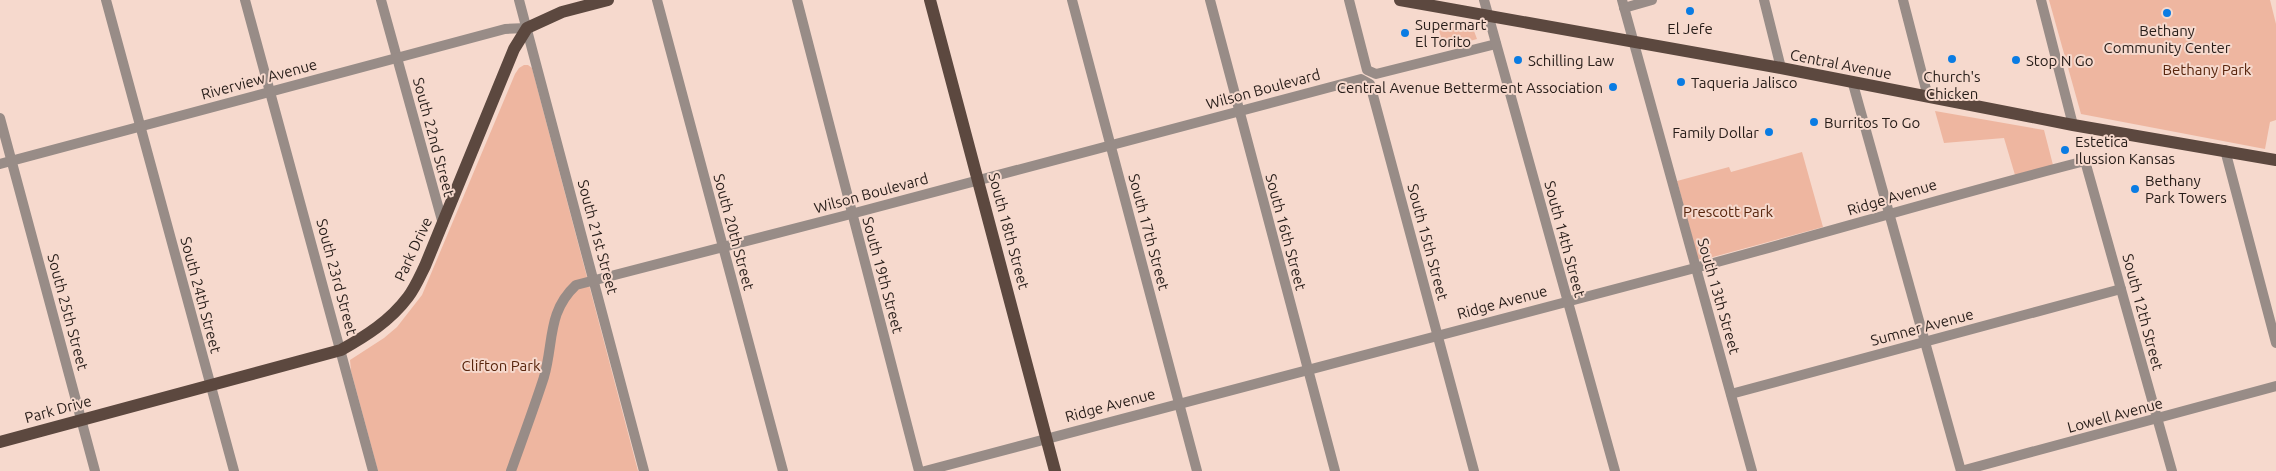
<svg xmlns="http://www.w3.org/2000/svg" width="2276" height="471" font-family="Ubuntu,sans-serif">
  <rect width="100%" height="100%" fill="#f6d9cd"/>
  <g fill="#eeb6a0">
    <path d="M2049,0h221l6,24v96l-6,2 -5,27 -184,-35z"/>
    <path d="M1437,23l37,8 3,8 -33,9z"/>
    <path d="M524,65h4l4,3 106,403h-260l-27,-100 -1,-11 34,-22 13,-11 25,-32 93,-221 4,-6z"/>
    <path d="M1935,111l109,19 9,35 -38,10 -11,-37 -60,5z"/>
    <path d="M1802,152l21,75 -121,33 -4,-1 -21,-78 52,-14 2,5z"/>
  </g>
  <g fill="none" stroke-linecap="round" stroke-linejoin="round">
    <g stroke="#988c87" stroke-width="10">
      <path d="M106,0l128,471"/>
      <path d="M245,0l128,471"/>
      <path d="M381,0l62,224"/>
      <path d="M519,0l125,471"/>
      <path d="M657,0l126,471"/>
      <path d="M797,0l122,471"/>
      <path d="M1072,0l125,471"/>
      <path d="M1210,0l125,471"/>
      <path d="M1349,0l18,70 9,4 120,-30"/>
      <path d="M1484,0l131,471"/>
      <path d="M1622,0l130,471"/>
      <path d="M1764,0l17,68"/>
      <path d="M1903,0l25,97"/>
      <path d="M2041,0l32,125"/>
      <path d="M1624,8l28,-8"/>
      <path d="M1853,84l108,387"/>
      <path d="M0,118l95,353"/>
      <path d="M2225,150l51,193"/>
      <path d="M0,164l505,-135 22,-1"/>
      <path d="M1731,394l390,-105"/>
      <path d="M511,471c11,-31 23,-63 33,-94 10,-35 3,-65 32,-92l275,-71 510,-135 9,5 104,387"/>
      <path d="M925,471c256,-69 513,-136 770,-203 131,-35 260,-74 390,-107l87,310"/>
      <path d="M1961,471l315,-85"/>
    </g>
    <g stroke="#5c483f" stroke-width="12">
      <path d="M930,0l125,471"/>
      <path d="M1400,0l381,68 292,57 203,35"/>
      <path d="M0,442l341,-92c25,-14 49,-29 67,-53 7,-9 12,-21 17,-31l89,-217 13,-21 35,-16 46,-12"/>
    </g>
  </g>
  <g fill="#0a7ce3" stroke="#f6d9cd" stroke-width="2">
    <circle cx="1690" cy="11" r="5"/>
    <circle cx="2167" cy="13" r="5"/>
    <circle cx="1405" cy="33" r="5"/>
    <circle cx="1952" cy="59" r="5"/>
    <circle cx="1518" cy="60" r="5"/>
    <circle cx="2016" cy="60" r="5"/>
    <circle cx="1681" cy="82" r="5"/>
    <circle cx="1613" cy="87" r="5"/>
    <circle cx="1814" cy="122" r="5"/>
    <circle cx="1769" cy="132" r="5"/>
    <circle cx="2065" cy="150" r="5"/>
    <circle cx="2135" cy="189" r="5"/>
  </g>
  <g text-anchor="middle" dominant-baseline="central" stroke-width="4" stroke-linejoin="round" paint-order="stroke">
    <g font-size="15" fill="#271d19" stroke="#f6d9cd" text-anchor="start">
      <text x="1415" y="24">Supermart<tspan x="1415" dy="17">El Torito</tspan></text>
      <text x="1690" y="28" text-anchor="middle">El Jefe</text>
      <text x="2167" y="30" text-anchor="middle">Bethany<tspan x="2167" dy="17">Community Center</tspan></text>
      <text x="1528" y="60">Schilling Law</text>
      <text x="2026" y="60">Stop N Go</text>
      <text x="1952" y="76" text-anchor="middle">Church's<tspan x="1952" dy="17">Chicken</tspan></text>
      <text x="1691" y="82">Taqueria Jalisco</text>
      <text x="1603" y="87" text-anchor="end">Central Avenue Betterment Association</text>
      <text x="1824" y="122">Burritos To Go</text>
      <text x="1759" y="132" text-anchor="end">Family Dollar</text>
      <text x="2075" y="141">Estetica<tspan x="2075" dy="17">Ilussion Kansas</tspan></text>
      <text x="2145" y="180">Bethany<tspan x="2145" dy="17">Park Towers</tspan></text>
    </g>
    <g font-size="15" fill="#271d19" stroke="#f6d9cd">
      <text transform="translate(1841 64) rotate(11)">Central Avenue</text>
      <text transform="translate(259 79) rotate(-15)">Riverview Avenue</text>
      <text transform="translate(1263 89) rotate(-15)">Wilson Boulevard</text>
      <text transform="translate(434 137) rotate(75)">South 22nd Street</text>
      <text transform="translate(871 193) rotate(-15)">Wilson Boulevard</text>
      <text transform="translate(1892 197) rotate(-17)">Ridge Avenue</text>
      <text transform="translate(1009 231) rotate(75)">South 18th Street</text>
      <text transform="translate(734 232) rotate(75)">South 20th Street</text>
      <text transform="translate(1149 232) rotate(75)">South 17th Street</text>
      <text transform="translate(1286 232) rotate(75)">South 16th Street</text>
      <text transform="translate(598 237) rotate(75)">South 21st Street</text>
      <text transform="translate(1565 239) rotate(75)">South 14th Street</text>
      <text transform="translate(1428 242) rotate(75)">South 15th Street</text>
      <text transform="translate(413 249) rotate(-65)">Park Drive</text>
      <text transform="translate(883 275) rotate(75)">South 19th Street</text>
      <text transform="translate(337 277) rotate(75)">South 23rd Street</text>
      <text transform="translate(201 295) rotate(75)">South 24th Street</text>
      <text transform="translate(1719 296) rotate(74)">South 13th Street</text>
      <text transform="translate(1502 302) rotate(-15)">Ridge Avenue</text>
      <text transform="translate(68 312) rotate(75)">South 25th Street</text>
      <text transform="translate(2143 312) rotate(75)">South 12th Street</text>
      <text transform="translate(1922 327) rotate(-15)">Sumner Avenue</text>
      <text transform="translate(1110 405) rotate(-15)">Ridge Avenue</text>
      <text transform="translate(58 409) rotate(-15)">Park Drive</text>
      <text transform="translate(2115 415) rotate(-15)">Lowell Avenue</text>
    </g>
    <g font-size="15" fill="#58250d" stroke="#f6d9cd">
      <text x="2207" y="69">Bethany Park</text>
      <text x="1728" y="211">Prescott Park</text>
      <text x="501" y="365">Clifton Park</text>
    </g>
  </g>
</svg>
